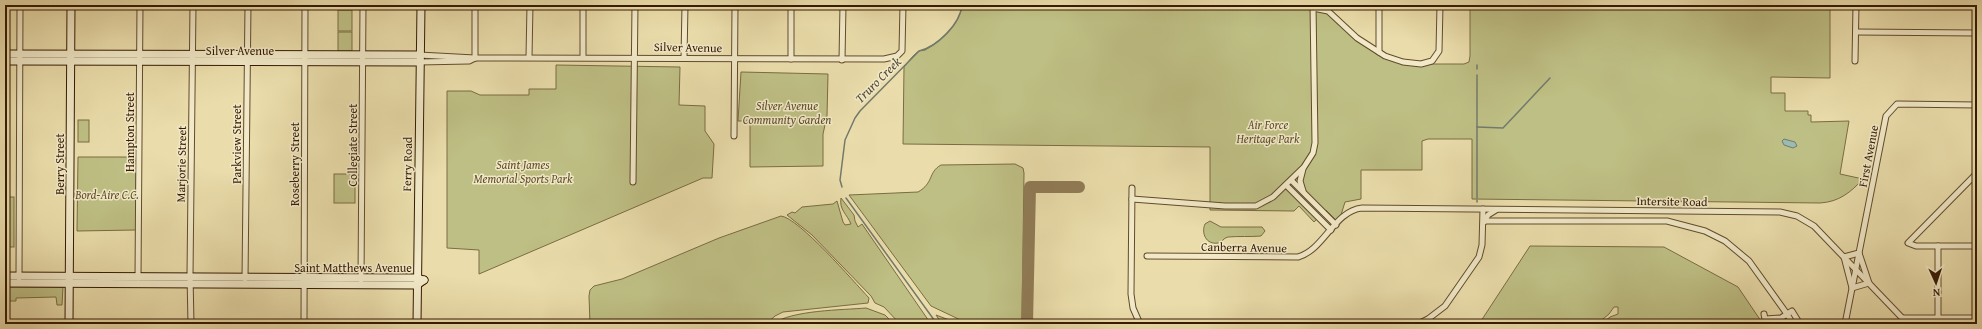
<svg xmlns="http://www.w3.org/2000/svg" width="1982" height="329" font-family="'Gentium Book Plus',serif">
  <rect width="100%" height="100%" fill="#eaddab"/>
  <filter id="stains"><feTurbulence type="fractalNoise" baseFrequency=".005" numOctaves="4"/><feColorMatrix values="0 0 0 0 .2 0 0 0 0 .09 0 0 0 0 .02 0 0 0 .5 -.17"/></filter>
  <radialGradient id="worn" r=".72"><stop offset=".6" stop-color="#630" stop-opacity="0"/><stop offset="1" stop-color="#630" stop-opacity=".3"/></radialGradient>
  <g fill="#bebf84" stroke="#7a6c43">
    <path d="M962,5h351l9,3 31,27 34,22 34,7h43l5,-2 1,-6v-51h360v73l-59,-1v16h14v18h23v4h3v7l38,-1 -9,53 23,5c-12,13 -24,23 -43,24l-348,-4v-60h-44l-6,2v29h-61v29l-16,3 -4,13 -5,5 -10,-10 -12,12 -15,-16 -5,5 -84,-1v-63l-307,-3 1,-77c4,-5 10,-13 15,-16 2,-1 4,0 6,-1 17,-10 35,-25 37,-45z"/>
    <rect x="338" y="10" width="14" height="21"/>
    <rect x="338" y="32" width="14" height="19"/>
    <path d="M556,65l124,2 -1,38 26,1v25l9,13 -2,34h-9l-224,96v-24l-32,-2v-157h24l9,4h49v-6h27z"/>
    <path d="M741,72l87,2 -1,42 -4,18v32l-73,1v-46h-12z"/>
    <rect x="78" y="120" width="11" height="22"/>
    <path d="M78,157h58v73l-59,1z"/>
    <path d="M1015,164l8,4 1,5 -2,151h-53l-38,-18 -82,-111 69,-3c16,-9 10,-20 23,-27z"/>
    <rect x="334" y="174" width="21" height="29"/>
    <rect x="5" y="197" width="9" height="50"/>
    <path d="M841,198l13,17 1,6 3,6 4,-3 69,100h-31l-16,-17 -9,-4 -4,-7 -59,-61 -25,-20 5,-3 3,1 7,-6 31,-3 4,-3 6,21 2,3 6,-1c-4,-10 -12,-14 -10,-26z"/>
    <path d="M781,216c18,2 73,66 88,82l-1,5 -85,9 -8,4 -9,8h-176l-1,-28 1,-6 4,-4 28,-7 97,-41z"/>
    <path d="M1210,221l11,6h41l3,4 -4,5c-11,1 -22,0 -33,1 -5,1 -5,5 -10,6 -12,2 -17,-10 -13,-19z"/>
    <path d="M1530,246l134,1 74,40 25,37h-162l9,-7 8,-3v-7h-4l-5,7 -12,10h-118z"/>
    <path d="M5,287h58l-1,18h-5l-1,-8 -40,1v3h-11z"/>
    <path d="M866,308l19,7 9,9h-121c18,-14 70,-14 93,-16z"/>
    <path d="M936,315l24,9h-18z"/>
  </g>
  <path fill="#9abab2" stroke="#727a6c" d="M1784,139l11,3 2,4 -4,2 -9,-3 -2,-4z"/>
  <g fill="none" stroke-linecap="round" stroke-linejoin="round">
    <g stroke="#727a6c" stroke-width="1.5">
      <path d="M1477,69v-4"/>
      <path d="M1477,127l26,1 47,-50"/>
      <path d="M842,187l-2,-7 5,-40 10,-22 5,-7 59,-60c18,-4 41,-27 43,-46"/>
      <path d="M846,198l91,126"/>
      <path d="M1477,198v-123"/>
      <path d="M1477,200v2"/>
    </g>
    <path stroke="#907c56" stroke-width="12" d="M1027,324l3,-137h49"/>
    <g stroke="#624b2c" stroke-width="7">
      <g id="street">
        <path d="M1313,8l15,3 29,27 28,18 18,6 18,2 11,-3 7,-10 1,-46"/>
        <path d="M1856,32l121,1"/>
        <path d="M1379,52v-47"/>
        <path d="M419,55l56,3 409,1 13,-3 5,-5 1,-46"/>
        <path d="M529,57l1,-52"/>
        <path d="M583,57v-52"/>
        <path d="M475,58v-53"/>
        <path d="M684,58l1,-53"/>
        <path d="M791,59v-54"/>
        <path d="M842,60l1,-55"/>
        <path d="M1855,61l1,-56"/>
        <path d="M419,62l50,-1 6,-3"/>
        <path d="M734,136l1,-131"/>
        <path d="M1977,173l-69,70 8,3h61"/>
        <path d="M1291,180l45,45"/>
        <path d="M633,182l2,-177"/>
        <path d="M1286,185l45,45"/>
        <path d="M1132,188l-1,106 2,14 7,16"/>
        <path d="M1303,191l-3,-10 3,-12"/>
        <path d="M1132,199l93,7h31l17,-9 31,-30 9,-14 2,-10 -2,-138"/>
        <path d="M1484,221h183l38,10 20,10 24,20 38,53 5,-3 8,13"/>
        <path d="M1484,222l4,-7 8,-5"/>
        <path d="M1859,253l10,30 -17,5 -8,-31z"/>
        <path d="M1147,256l151,1c26,-7 36,-46 64,-49l418,4 17,4 17,10 94,98"/>
        <path d="M19,278l1,-273"/>
        <path d="M138,278l2,-273"/>
        <path d="M245,279l3,-274"/>
        <path d="M361,280l2,-275"/>
        <path d="M1764,314l1,5 16,-1 6,-4 6,10"/>
        <path d="M1903,318h74"/>
        <path d="M1938,318v-72"/>
        <path d="M191,324l-1,-49 3,-270"/>
        <path d="M304,324l1,-319"/>
        <path d="M1418,324l10,-5 17,-13 34,-49 3,-12 1,-36"/>
        <path d="M1845,324l41,-208 11,-12 80,1"/>
      </g>
    </g>
    <g stroke="#351a02" stroke-width="9">
      <g id="secondary">
        <path d="M5,54l414,1"/>
        <path d="M5,61l414,1"/>
        <path d="M5,276l412,2 7,2"/>
        <path d="M5,283l412,2 7,-5"/>
        <path d="M69,324l2,-319"/>
        <path d="M417,324l4,-319"/>
      </g>
    </g>
    <use href="#street" stroke="#f1e9c8" stroke-width="5"/>
    <use href="#secondary" stroke="#f1e9c8" stroke-width="7"/>
  </g>
  <g text-anchor="middle" dominant-baseline="central" stroke-width="3" stroke-linejoin="round" paint-order="stroke">
    <g font-size="12" fill="#351a02" stroke="#f1e9c8">
      <text transform="translate(688 47) rotate(1)">Silver Avenue</text>
      <text x="240" y="50">Silver Avenue</text>
      <text transform="translate(129 132) rotate(-90)">Hampton Street</text>
      <text transform="translate(236 144) rotate(-90)">Parkview Street</text>
      <text transform="translate(352 145) rotate(-90)">Collegiate Street</text>
      <text transform="translate(1868 156) rotate(-79)">First Avenue</text>
      <text transform="translate(59 164) rotate(-90)">Berry Street</text>
      <text transform="translate(181 164) rotate(-89)">Marjorie Street</text>
      <text transform="translate(294 164) rotate(-90)">Roseberry Street</text>
      <text transform="translate(407 164) rotate(-89)">Ferry Road</text>
      <text transform="translate(1672 201) rotate(1)">Intersite Road</text>
      <text transform="translate(1244 247) rotate(1)">Canberra Avenue</text>
      <text x="353" y="267">Saint Matthews Avenue</text>
    </g>
    <g font-size="12" font-style="italic" fill="#5e4c29" stroke="#f1e9c8">
      <text x="787" y="105">Silver Avenue<tspan x="787" dy="14">Community Garden</tspan></text>
      <text x="1268" y="124">Air Force<tspan x="1268" dy="14">Heritage Park</tspan></text>
      <text x="523" y="164">Saint James<tspan x="523" dy="14">Memorial Sports Park</tspan></text>
      <text x="107" y="194">Bord-Aire C.C.</text>
    </g>
    <g font-size="13" font-style="italic" fill="#534a37" stroke="#f1e9c8">
      <text transform="translate(878 80) rotate(-45)">Truro Creek</text>
    </g>
  </g>
  <rect width="1982" height="329" fill="none" stroke="#eaddab" stroke-width="20"/>
  <rect x="6" y="6" width="1970" height="317" fill="none" stroke="#351a02" stroke-width="2"/>
  <rect x="10" y="10" width="1962" height="309" fill="none" stroke="#351a02"/>
  <g transform="translate(1936 283) rotate(177)" stroke="#f1e9c8" stroke-width="3" paint-order="stroke">
  <path d="M0-3L7 15L0 10L-7 15Z" fill="#351a02"/>
  <text y="-6" font-size="11" font-weight="bold" text-anchor="middle" fill="#351a02">N</text>
  </g>
  <rect width="100%" height="100%" filter="url(#stains)"/>
  <rect width="100%" height="100%" fill="url(#worn)"/>
</svg>
